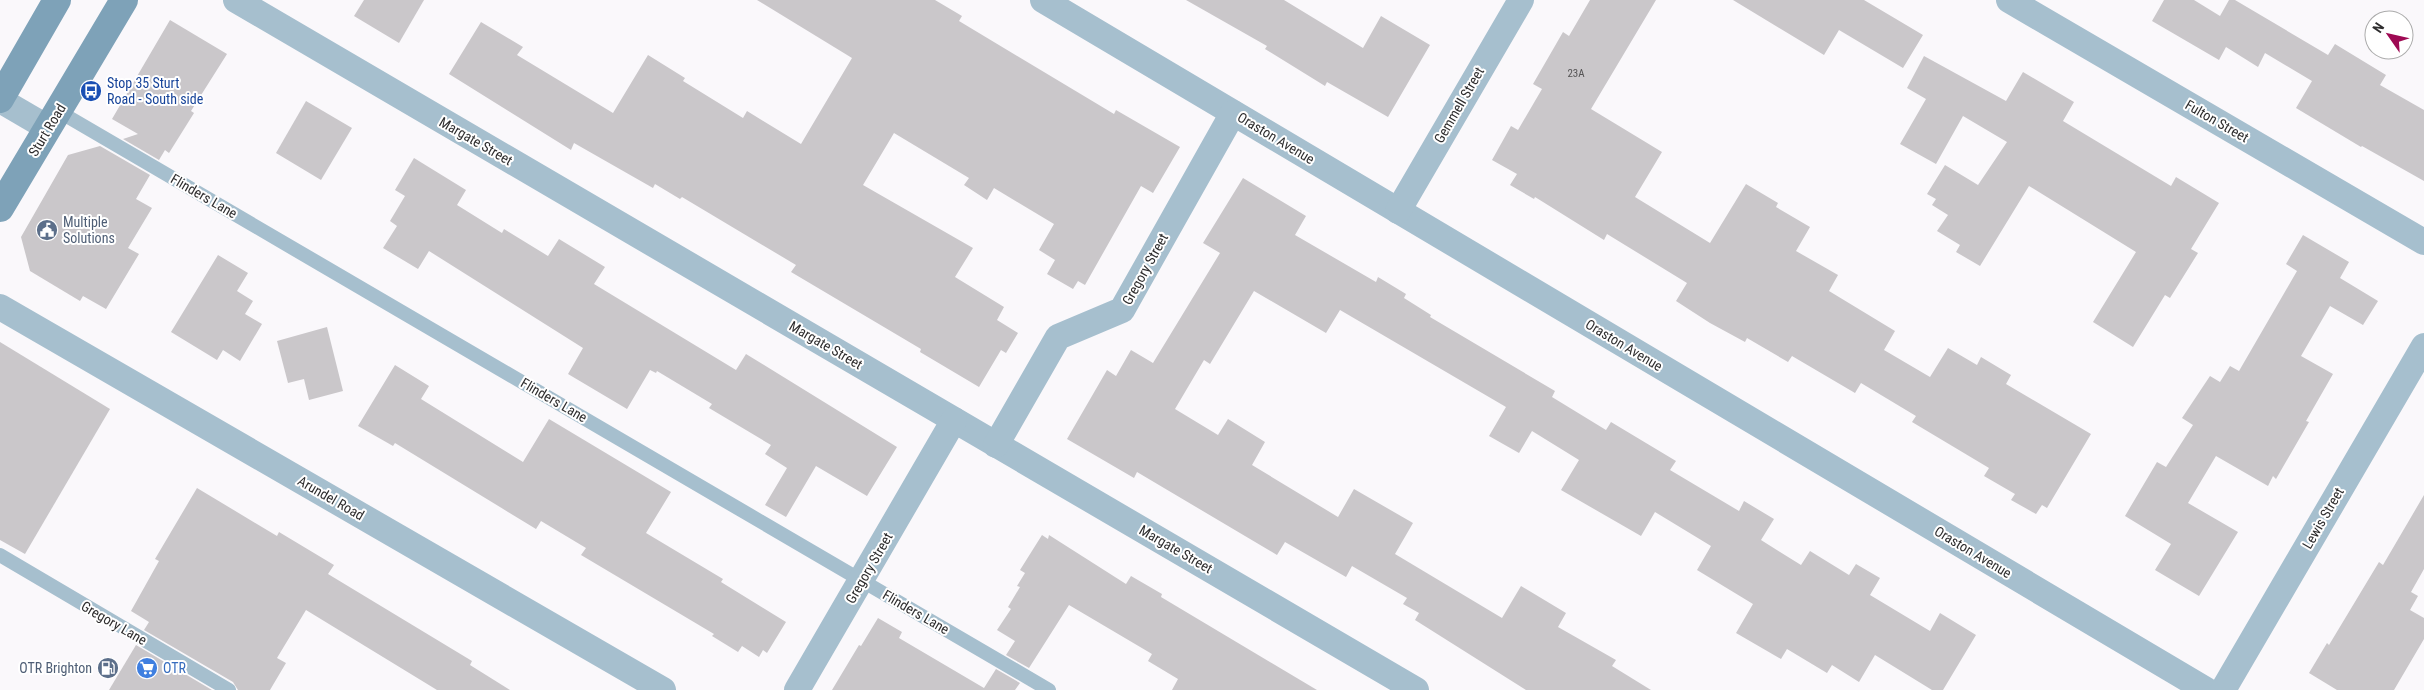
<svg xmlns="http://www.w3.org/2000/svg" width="2424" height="690" font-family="'Roboto Condensed',sans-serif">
  <rect width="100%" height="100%" fill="#faf8fb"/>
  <g fill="#cac7ca">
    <path d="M364,0h60l-25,43 -45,-27z"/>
    <path d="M757,0h178l27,16 -3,5 155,93 2,-4 64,37 -27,46 -12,-7 -56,99 -7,-4 -5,8 -26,-15 8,-14 -16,-10 15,-26 -60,-36 -7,12 -23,-15 5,-7 -75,-45 -31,52 110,63 -18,29 49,30 -7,13 21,13 -12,20 -5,-3 -22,37 -59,-35 1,-3 -130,-77 5,-7 -114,-68 -2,2 -25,-15 -2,4 -79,-45 -3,7 -122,-76 32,-52 42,25 -6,8 96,58 35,-58 37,23 -2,3 60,37 4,-7 54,33 51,-86z"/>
    <path d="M1186,0h98l79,48 18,-32 49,29 -42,72 -61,-35 -2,4 -60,-37 2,-3z"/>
    <path d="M1590,0h66l-65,109 71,43 -27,45 75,46 36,-59 32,19 -2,4 34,20 -14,24 42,24 -9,16 66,40 -11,19 46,27 18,-29 29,17 4,-8 30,18 -5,9 85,50 -44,74 -5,-3 -6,9 -25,-14 4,-6 -31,-18 5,-8 -77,-46 4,-6 -55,-33 -6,10 -63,-37 -4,6 -41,-24 -2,4 -35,-19 -34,-22 11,-18 -80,-49 -3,6 -69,-43 -1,2 -24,-14 7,-11 -25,-14 19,-34 7,4 24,-41 -9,-5 30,-52 6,4z"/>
    <path d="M1733,0h131l59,35 -20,33 -64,-38 -15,25z"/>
    <path d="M2164,0h30l26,16 9,-16h6l93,55 7,-11 51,31 -6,10 44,25v71l-62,-35 -1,1 -65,-39 16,-27 -47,-28 -7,14 -32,-20 -7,13 -67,-39z"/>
    <path d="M170,20l57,34 -36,57 3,2 -25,40 -4,-3 -6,10 -36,-21 15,-5 -26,-15z"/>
    <path d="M1924,56l82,45 17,-29 51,30 -11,19 108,65 5,-9 43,26 -28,46 7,4 -28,45 -5,-3 -32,52 -40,-25 43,-70 -107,-66 -49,80 -24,-14 4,-7 -23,-14 11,-16 -16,-10 4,-6 -9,-5 18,-29 33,20 29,-43 -44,-26 -27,48 -36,-20 26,-45 -19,-11z"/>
    <path d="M306,101l46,27 -31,52 -45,-27z"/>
    <path d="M100,146l50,29 -14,24 16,9 -24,40 11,6 -33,55 -23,-13 -3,5 -50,-30 -9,-34 47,-82z"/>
    <path d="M414,158l52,32 -9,15 45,28 2,-4 44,27 11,-17 46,28 -11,17 142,86 10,-16 151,93 -30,49 -51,-30 -30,51 -21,-12 22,-37 -22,-14 6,-9 -62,-37 3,-4 -55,-33 -1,2 -6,-3 -23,39 -59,-35 15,-26 -154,-97 -11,18 -35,-21 14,-22 -7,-5 15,-25 -10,-6z"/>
    <path d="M1243,178l63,38 -11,19 81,47 2,-5 28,17 -2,4 27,17 -1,2 125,74 -3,6 54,33 5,-8 65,39 -6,9 69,41 5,-10 30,18 -13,21 40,25 9,-14 39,24 7,-11 24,14 -10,17 60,36 10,-18 36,22 -33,55h-11l-57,-35 -16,27 -27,-17 -5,8 -40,-24 -6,10 -45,-26 17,-29 -56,-34 14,-24 -56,-34 -14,24 -80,-46 18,-30 -47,-29 -13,22 -30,-17 17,-29 -166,-97 -14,23 -72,-42 -44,73 -6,-4 -29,49 43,26 10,-16 37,23 -13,23 86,52 16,-28 59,34 -18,31 107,64 19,-32 45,27 -8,14 58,33 -4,6 39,24h-125l-111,-70 4,-7 -16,-9 4,-6 -55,-32 -6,11 -61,-35 -8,13 -140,-83 -3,6 -67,-39 40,-69 9,6 15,-26 22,13 67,-110 -17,-10z"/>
    <path d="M2303,235l46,27 -9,16 38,23 -15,24 -33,-19 -29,50 32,18 -27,47 3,1 -33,57 -3,-3 -5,10 -52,-30 -28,47 50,29 -39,64 -44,-26 16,-26 -46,-28 32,-54 9,5 27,-42 -11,-7 28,-42 10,6 10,-16 9,5 58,-100 -11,-7z"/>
    <path d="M218,255l30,18 -11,18 16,10 -8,13 17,10 -22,37 -17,-11 -6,10 -46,-28z"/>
    <path d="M327,327l16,64 -34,9 -5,-21 -16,4 -11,-42z"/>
    <path d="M0,342l110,67 -85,145 -25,-14z"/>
    <path d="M395,365l34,21 -8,13 102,63 26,-43 122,73 -25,41 77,46 -2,3 65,40 -19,31 -4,-3 -4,7 -17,-11 -4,6 -26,-16 2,-2 -133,-79 5,-7 -45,-27 -5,8 -141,-86 -2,3 -35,-20z"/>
    <path d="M197,488l80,48 2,-4 55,33 -6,9 144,87 -2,4 40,25h-73l-131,-80 -29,48 9,5 -16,27h-32l-5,-8 -89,-52 5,-8 -18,-11 28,-50 -4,-2z"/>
    <path d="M2424,495v74l-13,23 7,4 -8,14 14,8v21l-30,51h-57l-28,-17 18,-30 2,2 50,-83 4,3z"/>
    <path d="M1042,535l6,4 1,-4 77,49 5,-8 31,18 -1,3 156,93h-145l6,-11 -30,-18 4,-7 -83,-49 -40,63 -23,-13 9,-14 -18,-11 14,-21 -3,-2 12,-20 -3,-1 8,-13 -5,-3z"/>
    <path d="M878,618l24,14 -3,6 85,50 12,-19 24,14 -5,7h-183l27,-45 2,1z"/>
    <path d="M136,645l76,45h-103z"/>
  </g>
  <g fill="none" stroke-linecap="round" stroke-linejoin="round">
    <g stroke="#a6bfce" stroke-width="14">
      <path d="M58,111l991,579"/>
      <path d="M0,555l229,135"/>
    </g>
    <g stroke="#a6bfce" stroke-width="26">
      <path d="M236,0l1180,690"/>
      <path d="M1043,0l1163,690"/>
      <path d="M2009,0l415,242"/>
      <path d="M0,100l48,28"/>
      <path d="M1398,211l123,-211"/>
      <path d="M0,307l663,383"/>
      <path d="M996,445l62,-108 64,-27 111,-197"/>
      <path d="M797,690l157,-270"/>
      <path d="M2223,690l201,-344"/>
    </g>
    <g stroke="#7ea2b8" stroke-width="28">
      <path d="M0,99l57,-99"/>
      <path d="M0,208l124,-208"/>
    </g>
  </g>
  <defs>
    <g id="bus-disc" transform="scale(1.125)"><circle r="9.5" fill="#1a4fb4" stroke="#fff"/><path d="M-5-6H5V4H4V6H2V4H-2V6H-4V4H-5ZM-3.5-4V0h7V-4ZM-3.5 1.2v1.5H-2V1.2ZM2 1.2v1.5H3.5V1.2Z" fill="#fff"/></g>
    <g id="civic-disc" transform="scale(1.125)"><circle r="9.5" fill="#5c6f8a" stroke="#fff"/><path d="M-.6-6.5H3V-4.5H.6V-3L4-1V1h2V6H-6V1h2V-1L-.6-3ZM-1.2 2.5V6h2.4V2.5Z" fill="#fff"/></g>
    <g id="fuel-disc" transform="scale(1.125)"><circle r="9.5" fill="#5c6f8a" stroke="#fff"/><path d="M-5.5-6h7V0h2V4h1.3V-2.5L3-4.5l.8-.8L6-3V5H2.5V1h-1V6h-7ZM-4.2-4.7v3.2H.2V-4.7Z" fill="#fff"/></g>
    <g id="supermarket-disc" transform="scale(1.125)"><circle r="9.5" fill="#3f7fe0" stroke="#fff"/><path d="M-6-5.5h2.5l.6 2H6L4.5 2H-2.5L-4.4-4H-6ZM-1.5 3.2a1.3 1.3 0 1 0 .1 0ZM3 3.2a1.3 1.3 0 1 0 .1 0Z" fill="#fff"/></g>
  </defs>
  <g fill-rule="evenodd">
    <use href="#bus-disc" x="91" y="91"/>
    <use href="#civic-disc" x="47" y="230"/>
    <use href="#fuel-disc" x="108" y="668"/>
    <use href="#supermarket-disc" x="147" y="668"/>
  </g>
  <g text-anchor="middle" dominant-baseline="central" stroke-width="4" stroke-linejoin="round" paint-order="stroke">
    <g font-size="11" fill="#555455">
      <text x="1576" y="73">23A</text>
    </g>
    <g font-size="14" fill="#164399" stroke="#fff" text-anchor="start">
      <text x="107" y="83">Stop 35 Sturt<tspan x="107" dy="16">Road - South side</tspan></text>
    </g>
    <g font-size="14" fill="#2e2d2e" stroke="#fff">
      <text transform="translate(1459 105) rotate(-60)">Gemmell Street</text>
      <text transform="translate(2217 121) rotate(30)">Fulton Street</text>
      <text transform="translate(47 130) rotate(-59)">Sturt Road</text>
      <text transform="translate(1276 138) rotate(31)">Oraston Avenue</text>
      <text transform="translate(476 141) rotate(30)">Margate Street</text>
      <text transform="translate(204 196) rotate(30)">Flinders Lane</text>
      <text transform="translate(1145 269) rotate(-61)">Gregory Street</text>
      <text transform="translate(826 345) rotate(30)">Margate Street</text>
      <text transform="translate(1624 345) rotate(31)">Oraston Avenue</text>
      <text transform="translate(554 400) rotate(30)">Flinders Lane</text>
      <text transform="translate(331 498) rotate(30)">Arundel Road</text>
      <text transform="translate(2323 518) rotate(-60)">Lewis Street</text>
      <text transform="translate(1176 549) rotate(30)">Margate Street</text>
      <text transform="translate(1973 552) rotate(31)">Oraston Avenue</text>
      <text transform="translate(869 568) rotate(-60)">Gregory Street</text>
      <text transform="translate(916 612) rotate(30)">Flinders Lane</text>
      <text transform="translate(114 623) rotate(30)">Gregory Lane</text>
    </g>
    <g font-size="14" fill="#4e5e75" stroke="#fff" text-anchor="start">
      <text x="63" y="222">Multiple<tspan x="63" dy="16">Solutions</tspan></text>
      <text x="92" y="668" text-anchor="end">OTR Brighton</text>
    </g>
    <g font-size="14" fill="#366cbe" stroke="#fff" text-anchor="start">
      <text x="163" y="668">OTR</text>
    </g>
  </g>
  <g transform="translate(2389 35) rotate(304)"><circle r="24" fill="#ffffff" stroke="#ababab"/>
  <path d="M0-4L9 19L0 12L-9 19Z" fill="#9e0953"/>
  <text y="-8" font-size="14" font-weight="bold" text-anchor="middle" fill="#2e2d2e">N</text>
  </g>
</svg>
